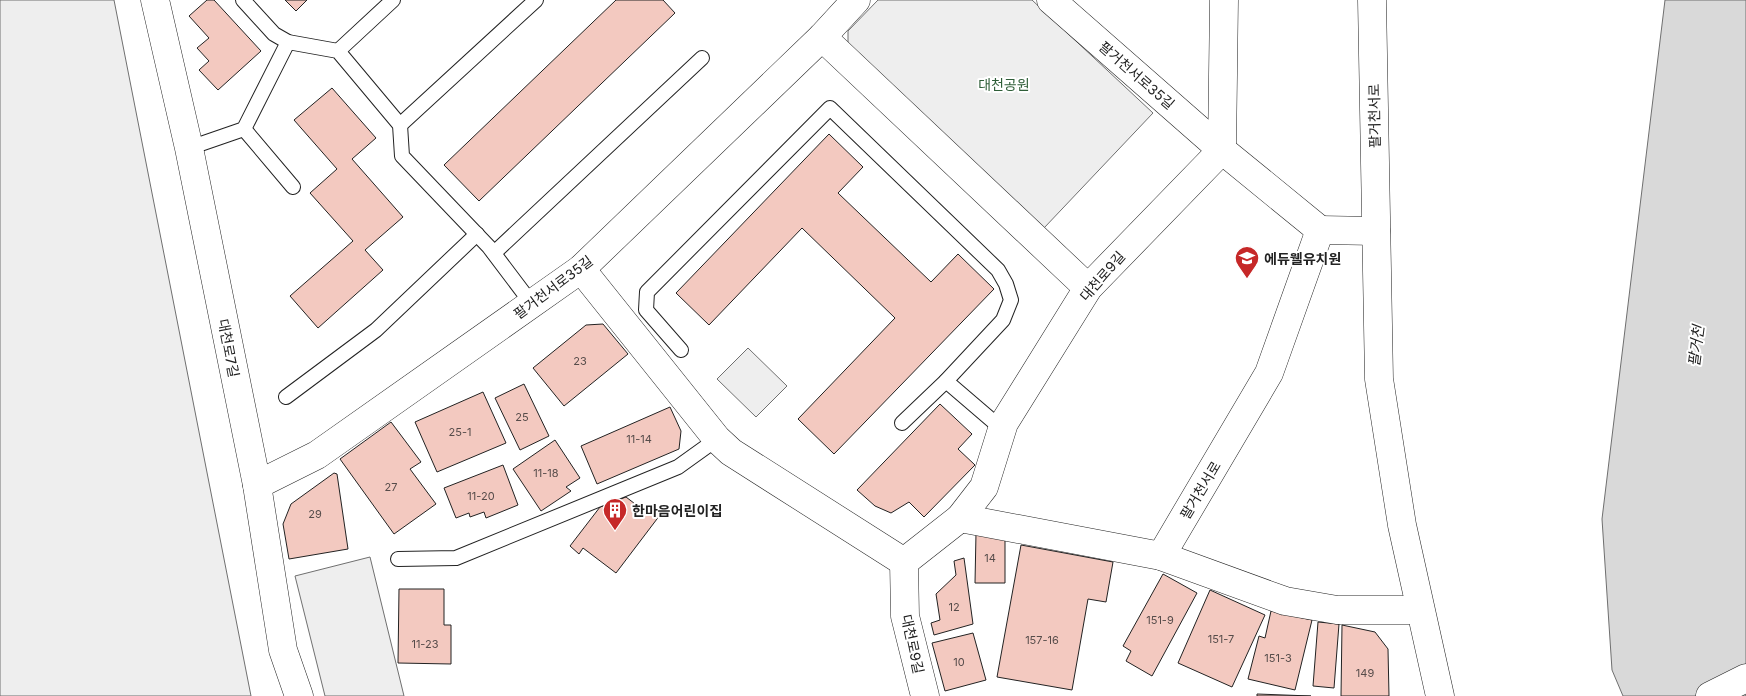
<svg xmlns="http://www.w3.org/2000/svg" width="1746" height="696" font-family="Inter,'Noto Sans KR',sans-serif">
  <rect width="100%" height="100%" fill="#fff"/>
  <g fill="#eee" stroke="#6f6f6f">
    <path d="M0,0h114l137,696h-251z"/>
    <path d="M878,0h154l121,113 -109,115 -190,-171 -6,-14v-12z"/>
    <path d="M748,348l39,38 -31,31 -39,-38z"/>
    <path d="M370,557l34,139h-79l-30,-120z"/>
  </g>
  <path fill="#d9d9d9" stroke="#6f6f6f" d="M1665,0h81v696h-123l-11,-26 -10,-151z"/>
  <g fill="#f3c9c0" stroke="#222">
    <path d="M207,0h7l47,51 -43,39 -19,-20 10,-9 -12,-13 12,-10 -20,-22z"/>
    <path d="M285,0h22l-11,11z"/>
    <path d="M616,0h47l12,13 -196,188 -35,-36z"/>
    <path d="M332,88l44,50 -24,21 51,58 -38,33 18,20 -65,58 -28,-32 63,-55 -43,-48 27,-24 -43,-49z"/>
    <path d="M829,134l34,33 -25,26 93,89 27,-28 36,35 -160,165 -36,-35 97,-101 -93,-90 -93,97 -33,-32z"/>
    <path d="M603,324l25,30 -64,52 -31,-38 53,-43z"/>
    <path d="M524,384l25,52 -29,14 -25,-52z"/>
    <path d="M483,392l23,51 -69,29 -22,-50z"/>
    <path d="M940,404l32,30 -14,15 17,16 -51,52 -15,-15 -18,11 -16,-7 -18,-16z"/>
    <path d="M670,407l11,24 -2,18 -82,35 -16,-38z"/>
    <path d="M391,422l30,40 -11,7 26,35 -42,30 -54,-75z"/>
    <path d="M555,440l25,38 -14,9 5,4 -30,20 -28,-42z"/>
    <path d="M503,465l15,40 -32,13 -2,-6 -14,5 -1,-4 -13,5 -12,-30z"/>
    <path d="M334,473l3,1 11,75 -59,10 -6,-35 8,-20z"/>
    <path d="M626,497l17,13 4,-5 13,10 -44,58 -33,-25 -4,6 -9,-8 30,-39z"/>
    <path d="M976,533l29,1v49h-30z"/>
    <path d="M1021,545l92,17 -7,40 -18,-3 -16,91 -75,-13z"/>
    <path d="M964,558l9,66 -39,11 -3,-12 9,-3 -4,-26 20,-19 -2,-14z"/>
    <path d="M1163,574l34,19 -45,83 -26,-15 5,-10 -8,-5z"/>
    <path d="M399,589h45v36h7v39l-53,-1z"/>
    <path d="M1210,590l55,25 -33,72 -54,-24z"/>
    <path d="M1271,611l41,9 -17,70 -47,-11 11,-43 6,2z"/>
    <path d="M1318,622l21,2 -5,64 -21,-2z"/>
    <path d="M1342,625l33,7 13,17 1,47h-48z"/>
    <path d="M973,633l13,47 -41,11 -13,-48z"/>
    <path d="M1257,694l54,2h-54z"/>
  </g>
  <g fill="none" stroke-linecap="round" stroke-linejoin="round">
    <g stroke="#222" stroke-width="16">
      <g id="service">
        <path d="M243,0l31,34 14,8 50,9 62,74 2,31 87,91 43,57"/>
        <path d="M338,51l55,-51"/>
        <path d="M400,125l136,-125"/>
        <path d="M244,129l49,58"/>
        <path d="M189,148l55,-19 44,-87"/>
        <path d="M494,253l208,-195"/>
        <path d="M681,350l-35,-40 1,-18 183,-184 168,162 8,14 5,16 -8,20 -57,61 -44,42"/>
        <path d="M946,381l56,48"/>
        <path d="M286,397l90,-67 101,-96"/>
        <path d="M398,559l58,-1 222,-91 39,-28"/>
      </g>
    </g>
    <g stroke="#222" stroke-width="29">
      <g id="minor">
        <path d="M155,0l34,148 68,337 26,165 16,46"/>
        <path d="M1051,0l171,150 98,80"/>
        <path d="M822,37l266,251"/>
        <path d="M1320,230l56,1"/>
        <path d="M581,269l136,170 14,13 173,110"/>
        <path d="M257,485l60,-30 264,-186 241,-232 34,-37"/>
        <path d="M960,518l201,38 124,45 52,9h83"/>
        <path d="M1161,556l108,-183 51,-143"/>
        <path d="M904,562l56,-44 24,-31 20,-64 84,-135 134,-138 2,-150"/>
        <path d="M904,562l1,54 20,80"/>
      </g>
    </g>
    <g stroke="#222" stroke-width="29">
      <g id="secondary">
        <path d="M1372,0l7,379 23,146 38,171"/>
        <path d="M1710,696l36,-18"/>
      </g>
    </g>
    <use href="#service" stroke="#fff" stroke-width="14"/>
    <use href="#minor" stroke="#fff" stroke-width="28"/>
    <use href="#secondary" stroke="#fff" stroke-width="28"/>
  </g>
  <defs>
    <g id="school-pin" transform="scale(1.25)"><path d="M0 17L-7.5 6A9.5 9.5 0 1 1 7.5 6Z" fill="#c62828" stroke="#fff"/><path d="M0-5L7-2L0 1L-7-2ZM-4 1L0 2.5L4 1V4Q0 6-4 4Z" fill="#fff"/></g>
    <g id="building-pin" transform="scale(1.25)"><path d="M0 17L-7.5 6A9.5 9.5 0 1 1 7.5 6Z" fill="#c62828" stroke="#fff"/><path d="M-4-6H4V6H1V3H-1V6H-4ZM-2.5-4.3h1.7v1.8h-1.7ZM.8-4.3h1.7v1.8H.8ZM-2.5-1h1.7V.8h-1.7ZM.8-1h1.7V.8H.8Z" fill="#fff"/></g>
  </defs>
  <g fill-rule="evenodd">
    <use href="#school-pin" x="1247" y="258"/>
    <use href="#building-pin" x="615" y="510"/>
  </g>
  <g text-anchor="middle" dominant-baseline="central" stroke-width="4" stroke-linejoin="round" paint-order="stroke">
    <g font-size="11" fill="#564c4a">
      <text x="580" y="361">23</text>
      <text x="522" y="417">25</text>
      <text x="460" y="432">25-1</text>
      <text x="639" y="439">11-14</text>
      <text x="546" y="473">11-18</text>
      <text x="391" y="487">27</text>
      <text x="481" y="496">11-20</text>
      <text x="315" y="514">29</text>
      <text x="990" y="558">14</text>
      <text x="954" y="607">12</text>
      <text x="1160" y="620">151-9</text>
      <text x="1221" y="639">151-7</text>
      <text x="1042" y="640">157-16</text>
      <text x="425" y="644">11-23</text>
      <text x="1278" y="658">151-3</text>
      <text x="959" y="662">10</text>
      <text x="1365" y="673">149</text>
    </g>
    <g font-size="14" fill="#222" stroke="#fff">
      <text transform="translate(1137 75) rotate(41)">팔거천서로35길</text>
      <text transform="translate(1374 116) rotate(-91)">팔거천서로</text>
      <text transform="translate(1102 276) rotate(-49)">대천로9길</text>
      <text transform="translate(553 287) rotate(-37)">팔거천서로35길</text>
      <text transform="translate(229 348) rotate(79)">대천로7길</text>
      <text transform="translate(1200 490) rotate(-59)">팔거천서로</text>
      <text transform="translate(913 644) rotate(78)">대천로9길</text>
    </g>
    <g font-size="14" fill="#2f5e38" stroke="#fff">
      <text x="1004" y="84">대천공원</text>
    </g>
    <g font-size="14" font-weight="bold" fill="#222" stroke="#fff" text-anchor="start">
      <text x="1264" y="258">에듀웰유치원</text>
      <text x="632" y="510">한마음어린이집</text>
    </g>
    <g font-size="15" font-style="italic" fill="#222" stroke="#fff">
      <text transform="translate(1696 346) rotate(-83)">팔거천</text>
    </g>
  </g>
</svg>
